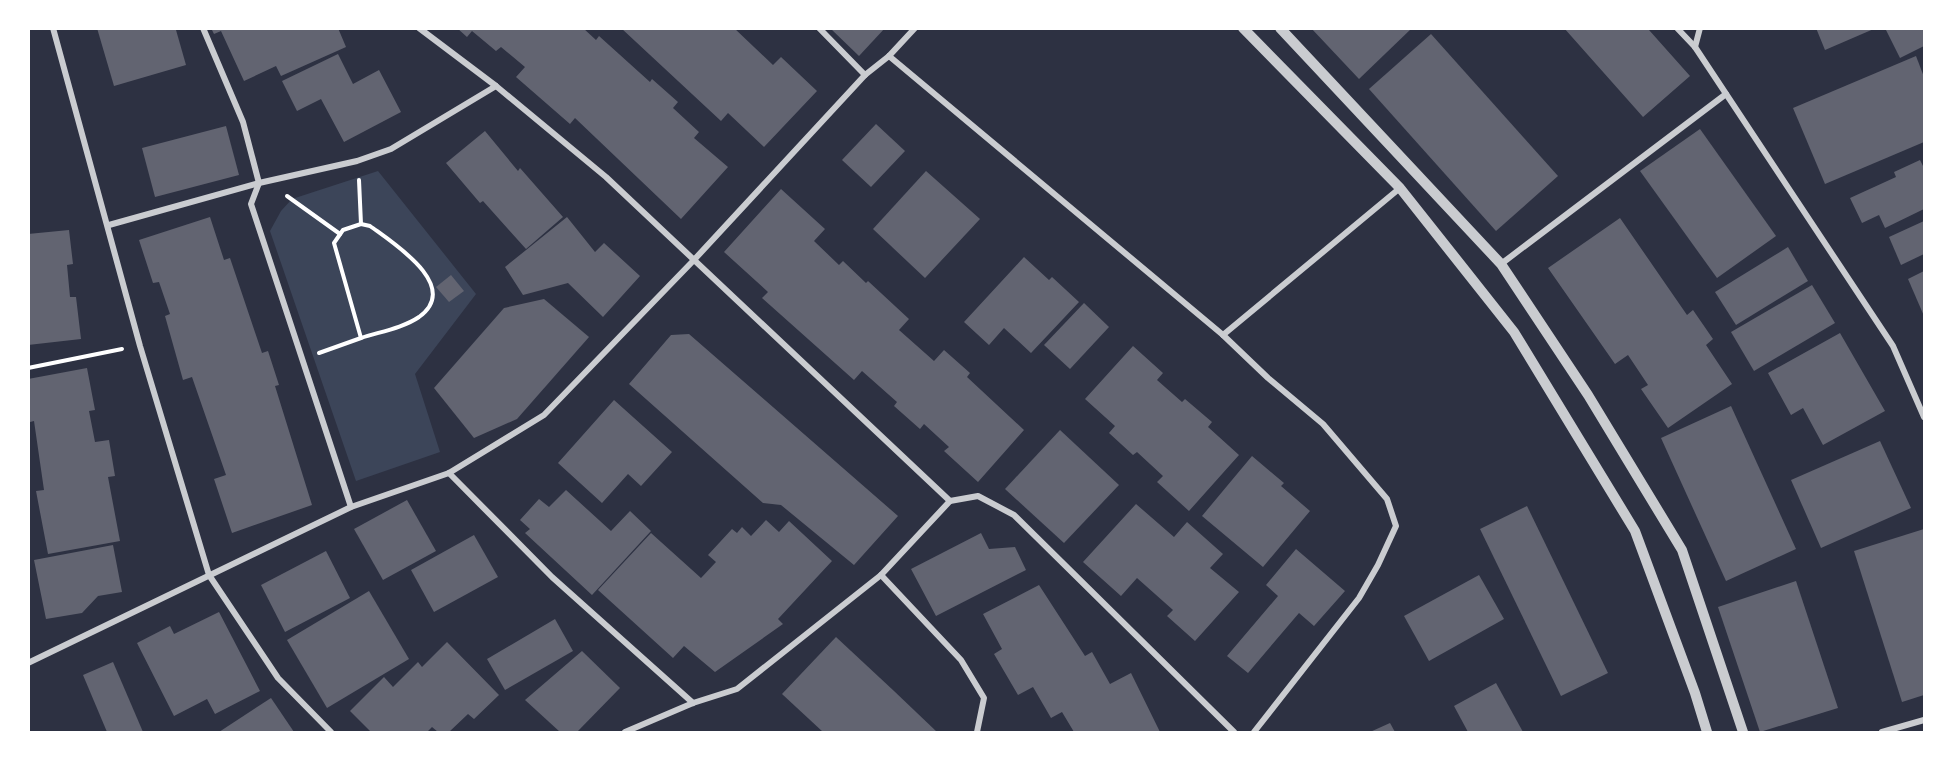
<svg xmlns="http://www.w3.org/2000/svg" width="1953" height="761" font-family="Lato,sans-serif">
  <rect width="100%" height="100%" fill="#2d3142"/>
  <path fill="#3c4559" d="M378,171l98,123 -61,80 25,78 -84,29 -86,-250 11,-20 11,-12z"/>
  <g fill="#626471">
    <path d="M97,28l79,2 10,35 -72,21z"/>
    <path d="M211,28h127l8,19 -65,29 -5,-10 -32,15 -23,-50 -7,3z"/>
    <path d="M457,28h126l13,12 3,-4 51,46 2,-3 26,23 -5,6 26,24 -5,6 34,29 -47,52 -106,-101 -5,6 -54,-47 9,-10 -24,-20 -5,4 -24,-20 -5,6z"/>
    <path d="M621,28h113l39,37 8,-8 36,34 -53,56 -36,-34 -7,8z"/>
    <path d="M830,28h55l-26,28z"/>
    <path d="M1311,28h101l-53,51z"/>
    <path d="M1564,28h88l-3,2 41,46 -47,41z"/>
    <path d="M1816,28h60l-51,22z"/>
    <path d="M1889,28h35v18l-24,12 -14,-28z"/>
    <path d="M1431,34l127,142 -62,55 -127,-142z"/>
    <path d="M338,54l15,30 26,-14 22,42 -57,30 -23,-43 -24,12 -15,-30z"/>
    <path d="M1916,56l8,21v65l-99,42 -32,-76z"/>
    <path d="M876,124l29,27 -34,36 -29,-27z"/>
    <path d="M226,126l13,49 -84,22 -13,-49z"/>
    <path d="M1700,129l76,107 -59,42 -77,-107z"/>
    <path d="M485,131l33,40 2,-3 43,49 -37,32 -43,-48 -3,2 -34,-40z"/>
    <path d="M1920,160l4,8v41l-39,19 -6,-13 -17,8 -12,-25 46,-21 -2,-5z"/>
    <path d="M926,171l54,48 -55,59 -52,-49z"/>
    <path d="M781,189l44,40 -11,12 25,24 4,-4 23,22 2,-2 41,38 -10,11 35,31 10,-11 26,23 -3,4 57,53 -46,52 -34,-31 5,-4 -25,-23 -4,5 -26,-23 3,-4 -35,-31 -8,9 -92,-82 6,-6 -44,-40z"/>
    <path d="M210,217l14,43 6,-2 32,95 6,-2 11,34 -4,1 37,119 -80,28 -18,-54 12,-4 -34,-98 -9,3 -18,-64 5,-2 -11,-32 -6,1 -14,-43z"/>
    <path d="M567,217l28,35 9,-9 36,33 -37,41 -35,-34 -45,12 -18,-28z"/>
    <path d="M1620,218l67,97 6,-5 20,29 -7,6 26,39 -64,44 -27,-39 7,-4 -20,-30 -13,9 -67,-96z"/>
    <path d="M1924,221v33l-23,11 -12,-28z"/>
    <path d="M69,230l4,34 -6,1 3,32h6l5,42 -53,6v-111z"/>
    <path d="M1788,247l20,34 -72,44 -21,-33z"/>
    <path d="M1024,257l25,23 3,-3 27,25 -48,51 -27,-25 -15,17 -25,-23z"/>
    <path d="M1924,271v45l-16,-37z"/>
    <path d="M451,275l13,16 -15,11 -13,-15z"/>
    <path d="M1812,285l23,38 -81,48 -23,-39z"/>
    <path d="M544,299l45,38 -72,82 -43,19 -40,-50 70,-80z"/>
    <path d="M1084,303l25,24 -39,42 -26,-24z"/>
    <path d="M1840,333l45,78 -62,34 -20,-37 -12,7 -23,-42z"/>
    <path d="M689,334l209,182 -44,49 -73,-60 -18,-2 -134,-119 42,-49z"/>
    <path d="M1133,346l30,27 -6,7 25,22 3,-3 27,23 -4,5 31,28 -50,56 -32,-29 6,-6 -26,-24 -4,3 -24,-22 6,-7 -30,-27z"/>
    <path d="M87,368l8,42 -6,1 6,31 14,-2 6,36 -7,1 12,64 -72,13 -12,-63 8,-1 -10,-69 -4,1 -2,-10v-33z"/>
    <path d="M614,400l58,52 -31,34 -13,-12 -26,29 -44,-40z"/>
    <path d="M1731,406l65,143 -70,32 -65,-143z"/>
    <path d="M1060,430l59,55 -55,58 -59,-54z"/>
    <path d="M1880,441l31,67 -90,40 -30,-68z"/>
    <path d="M1252,456l32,27 -3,3 29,25 -47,56 -61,-51z"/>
    <path d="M566,490l45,41 19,-20 21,20 -59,64 -67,-62 5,-4 -10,-9 19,-21 10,8z"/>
    <path d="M407,500l29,51 -53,29 -29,-51z"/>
    <path d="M1136,504l38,33 13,-15 36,32 -13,14 29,24 -44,49 -28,-25 6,-6 -36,-32 -16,18 -38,-34z"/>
    <path d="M1527,506l81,167 -47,23 -81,-167z"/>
    <path d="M766,520l13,12 10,-11 43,40 -54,58 5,5 -68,48 -31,-26 -11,12 -75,-68 53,-57 50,45 15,-16 -8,-7 24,-26 5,4 5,-6 9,9z"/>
    <path d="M1924,529v166l-22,7 -48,-151z"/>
    <path d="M981,533l8,16 26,-2 11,23 -90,46 -25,-47z"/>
    <path d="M474,535l24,42 -64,35 -23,-42z"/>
    <path d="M113,545l9,47 -24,4 -16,17 -36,6 -12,-59z"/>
    <path d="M1296,549l49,42 -31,35 -15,-13 -51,60 -21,-17 51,-60 -12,-11z"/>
    <path d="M326,551l24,47 -65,34 -24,-47z"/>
    <path d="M1479,575l25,44 -75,42 -25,-45z"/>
    <path d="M1796,581l42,127 -78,24 -42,-125z"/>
    <path d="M1039,585l46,71 7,-4 18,32 21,-11 29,59h-86l-12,-20 -11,6 -18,-31 -15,8 -24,-41 8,-5 -19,-35z"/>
    <path d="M369,591l40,68 -82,49 -40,-68z"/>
    <path d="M219,612l41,79 -45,23 -8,-15 -33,17 -37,-73 33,-17 4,8z"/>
    <path d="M555,619l18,32 -68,39 -18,-31z"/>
    <path d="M836,637l58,54 43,41h-114l-41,-38z"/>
    <path d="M447,642l52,53 -25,24 -6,-5 -19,18h-11l-6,-5 -5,5h-56l-21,-21 34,-34 9,10 25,-25 4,5z"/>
    <path d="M582,651l38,37 -43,44h-17l-35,-32z"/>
    <path d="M113,662l30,70h-36l-24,-57z"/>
    <path d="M1496,683l27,49h-55l-14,-26z"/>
    <path d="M271,698l23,34h-75z"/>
    <path d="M1390,723l5,9h-25z"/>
  </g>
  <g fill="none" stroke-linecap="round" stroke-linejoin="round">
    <g stroke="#fff" stroke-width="4">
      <path d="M359,180l2,44"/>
      <path d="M287,196l53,38"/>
      <path d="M361,224l9,2c23,17 92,60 49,91 -16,11 -40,15 -58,21l-27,-95 9,-13z"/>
      <path d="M319,353l42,-15"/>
      <path d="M28,368l94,-19"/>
    </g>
    <g stroke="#caccd0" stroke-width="6">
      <path d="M53,28l87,318 69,229 69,103 53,54"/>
      <path d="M203,28l40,94 16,61 -8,21 100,303"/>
      <path d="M419,28l77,58 110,91 344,324 28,-5 36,19 220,217"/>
      <path d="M819,28l46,47"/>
      <path d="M1677,28l18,19 198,299 31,71"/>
      <path d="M1695,47l5,-19"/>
      <path d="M889,56l334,279 45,43 55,46 64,75 9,27 -18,39 -19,33 -105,134"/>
      <path d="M109,225l150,-42 98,-22 34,-12 105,-63"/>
      <path d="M1501,264l225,-170"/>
      <path d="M1223,335l177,-147"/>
      <path d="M449,473l103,104 141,126"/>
      <path d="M881,575l80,85 23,38 -7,34"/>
      <path d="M28,663l323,-156 98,-34 95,-58 149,-154 172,-186 24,-19 26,-28"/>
      <path d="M625,732l68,-29 44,-14 144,-114 69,-74"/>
      <path d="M1882,732l42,-12"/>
    </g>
    <g stroke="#caccd0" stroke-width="10">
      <path d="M1243,28l157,160 114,144 121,199 60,162 12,39"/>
      <path d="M1280,28l221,236 87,131 94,155 61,182"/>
    </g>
  </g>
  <rect width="1953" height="761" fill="none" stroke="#ffffff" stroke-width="60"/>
</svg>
